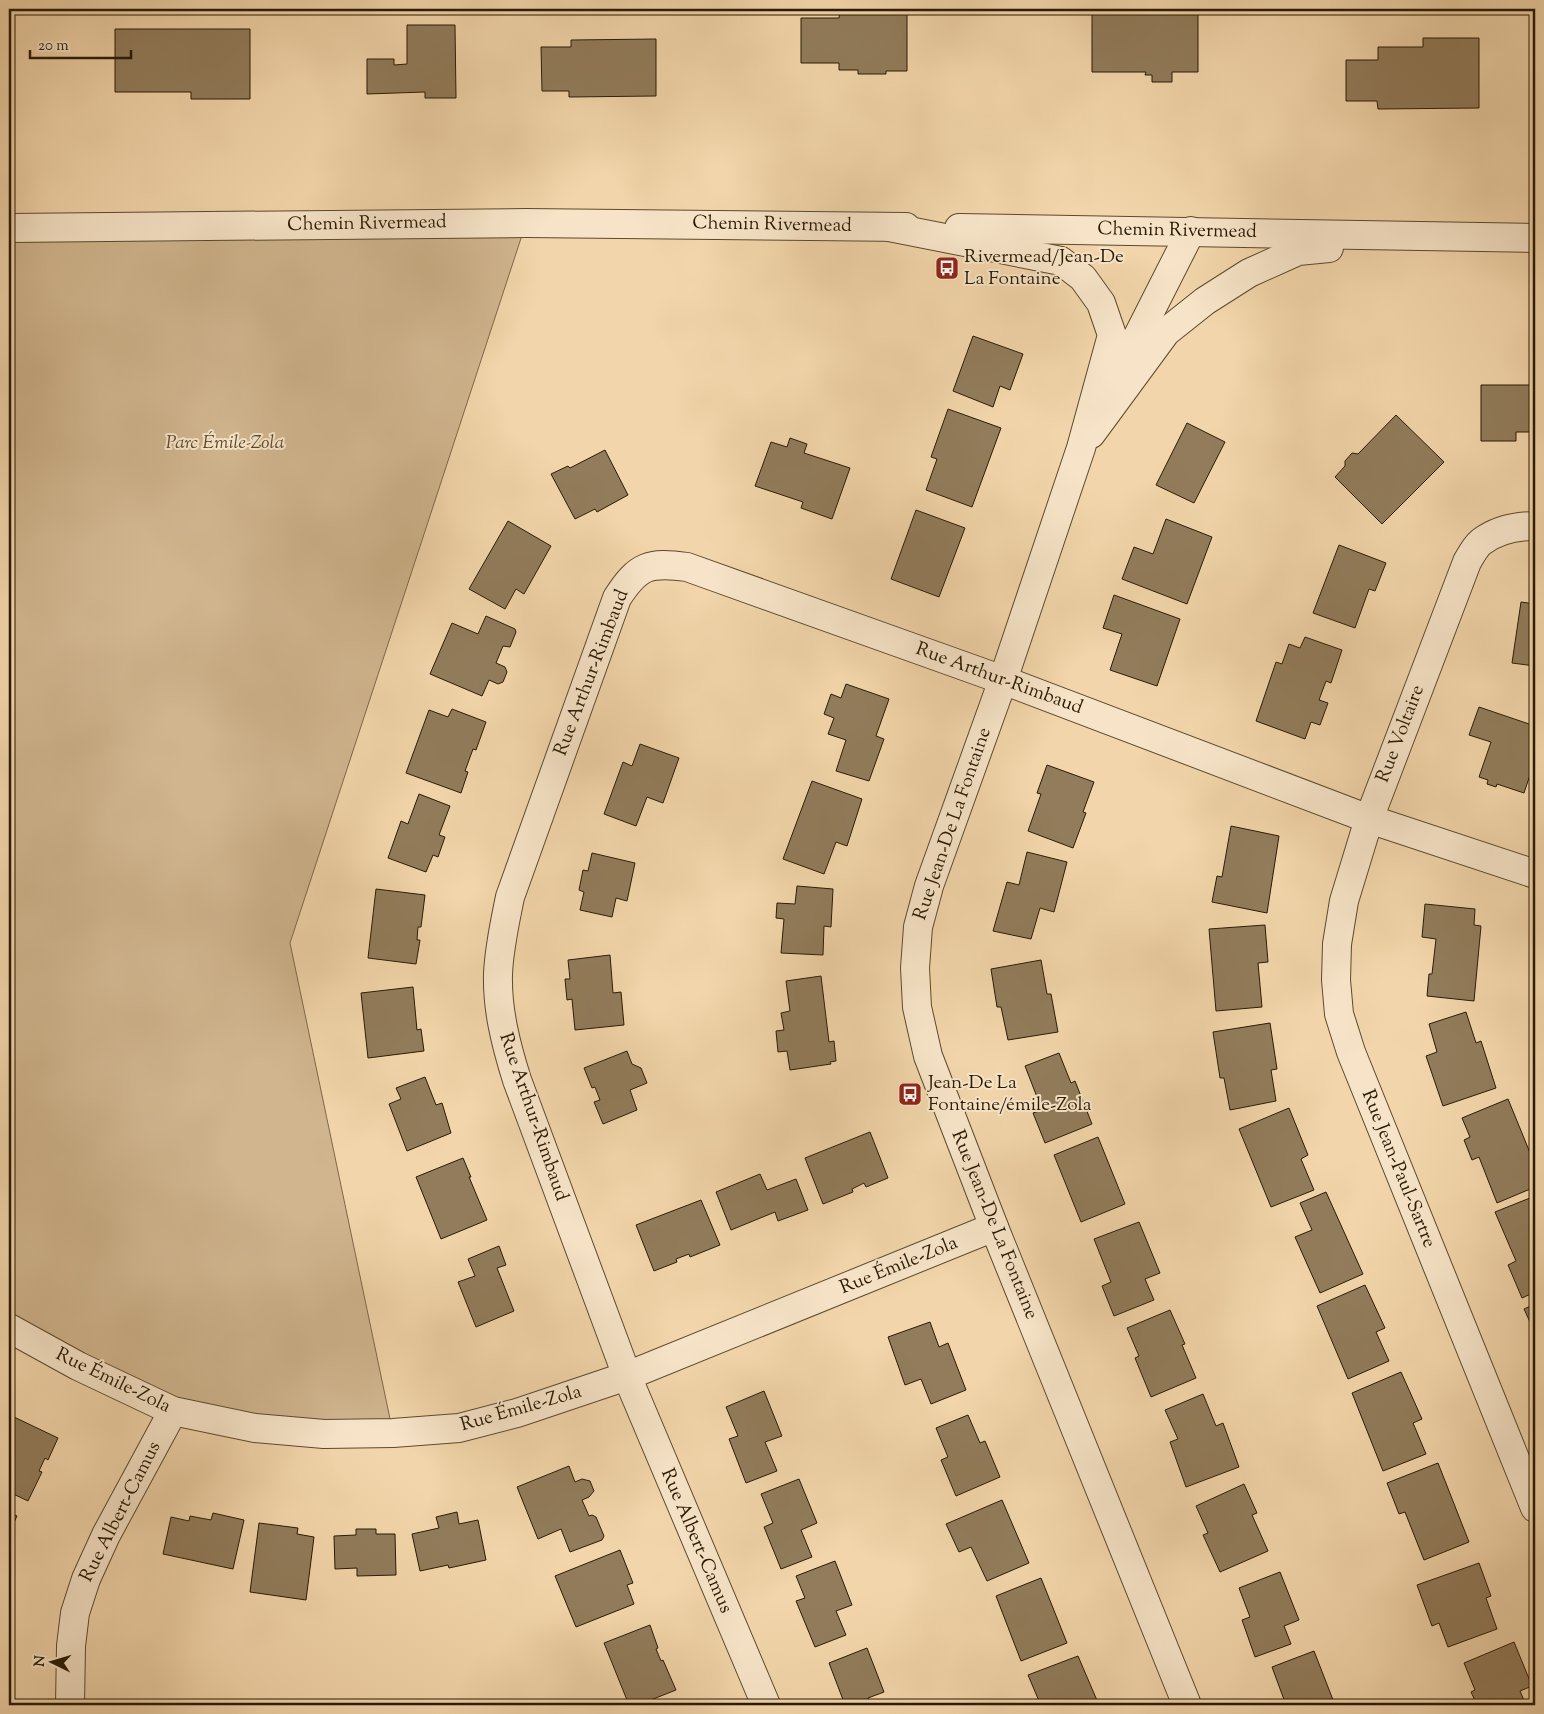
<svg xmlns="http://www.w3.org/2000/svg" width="1544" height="1714" font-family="'Sorts Mill Goudy',serif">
  <rect width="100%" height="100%" fill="#f2d5aa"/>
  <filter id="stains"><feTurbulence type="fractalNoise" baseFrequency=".004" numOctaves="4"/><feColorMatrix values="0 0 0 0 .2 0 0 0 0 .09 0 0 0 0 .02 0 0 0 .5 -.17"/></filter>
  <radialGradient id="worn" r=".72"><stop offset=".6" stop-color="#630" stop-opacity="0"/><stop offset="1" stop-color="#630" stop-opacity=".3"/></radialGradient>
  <path fill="#d0b58e" stroke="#7c684a" d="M526,223l-236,720 103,490 -220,-22 -164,-83v-1100z"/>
  <g fill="#927c5b" stroke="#291b05">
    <path d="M878,9h28l1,2v60h-21v3h-28v-4h-19v-7h-38v-45h38l1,-8h38z"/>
    <path d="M1092,9h106v63h-26v10h-20v-7h-7l1,-3h-54z"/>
    <path d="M407,25h48l1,73h-31v-6l-58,2v-35h27v6l13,-1z"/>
    <path d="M115,29h135v70h-59v-7h-76z"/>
    <path d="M1423,38h56v70l-101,1 -1,-8h-31v-41h32v-13h45z"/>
    <path d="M656,39v57l-87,1v-6h-27l-1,-44h30v-7z"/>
    <path d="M973,336l50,18 -13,36 -10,-4 -7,21 -40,-16z"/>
    <path d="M1481,385h54v47h-19v9h-35z"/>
    <path d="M948,409l53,19 -29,79 -46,-17 11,-31 -6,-2z"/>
    <path d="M1396,415l48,47 -62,62 -47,-47 10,-11v-5l7,-8 6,1z"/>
    <path d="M1187,423l38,19 -31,61 -38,-18z"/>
    <path d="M790,438l17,6 -3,9 46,15 -18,51 -31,-11 2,-6 -48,-16 16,-44 16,5z"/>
    <path d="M605,450l23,45 -31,17 -2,-3 -20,10 -24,-45 17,-8 2,2z"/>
    <path d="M916,510l49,18 -26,69 -48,-18z"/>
    <path d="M1166,519l46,18 -25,67 -65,-25 12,-32 19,7z"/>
    <path d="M508,521l43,25 -27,48 -8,-5 -11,20 -36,-20z"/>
    <path d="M1339,545l47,18 -11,28 -6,-2 -14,39 -42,-15z"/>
    <path d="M1114,595l66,24 -23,67 -47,-16 12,-36 -19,-6z"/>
    <path d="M1521,602l14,2v62l-23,-3z"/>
    <path d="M486,616l29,13 1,3 -6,15 -7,-1 -7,17 9,4 2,5 -4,10 -5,2 -9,-4 -7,16 -52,-22 22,-51 26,11z"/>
    <path d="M1305,637l37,13 -11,33 -5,-2 -7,19 9,3 -8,22 -9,-3 -6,17 -49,-18 20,-59 6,2 7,-20 11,4z"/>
    <path d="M846,684l43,15 -13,37 8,3 -15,42 -33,-10 10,-31 -18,-6 6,-16 -10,-4 7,-20 10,4z"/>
    <path d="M1479,707l56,19v34l-11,33 -27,-9 -1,3 -9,-3 1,-4 -9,-3 12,-35 -22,-7z"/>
    <path d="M452,709l34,13 -10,28 -3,-1 -8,22 3,1 -7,21 -55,-20 23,-63 19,7z"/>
    <path d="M640,744l39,14 -16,45 -16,-6 -11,29 -32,-12 19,-52 9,4z"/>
    <path d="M1047,765l47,17 -11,30 3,1 -13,35 -45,-17 13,-37 -4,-1z"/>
    <path d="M812,781l50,18 -15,47 -11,-4 -12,32 -41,-15z"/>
    <path d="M419,794l31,12 -11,29 6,2 -7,20 -5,-2 -7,17 -38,-14 13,-37 7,3z"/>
    <path d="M1231,826l48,10 -12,77 -55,-11 5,-26 5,1z"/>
    <path d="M1027,852l40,10 -13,50 -14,-4 -9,31 -38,-8 14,-49 12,3z"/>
    <path d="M592,853l43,10 -8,38 -11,-3 -4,19 -32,-7 4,-18 -5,-2 4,-20 5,1z"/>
    <path d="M797,886l36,3 -2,38 -7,-1 -1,29 -42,-2 3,-34 -8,-1 1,-15 18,1z"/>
    <path d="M376,889l49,6 -4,32h-3l-1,13h3l-4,24 -48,-6z"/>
    <path d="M1425,904l50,5 -1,16 7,1 -7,75 -47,-5 2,-22h3l4,-35 -14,-2z"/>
    <path d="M1265,925l3,37 -10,1 4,44 -46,4 -7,-82z"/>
    <path d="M610,955l3,38 8,-1 3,33 -49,5 -3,-31 -5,1 -2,-21h5l-2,-19z"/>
    <path d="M1041,960l6,34h4l7,38 -50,8 -7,-33h-4l-6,-38z"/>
    <path d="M821,976l8,66 5,-1 2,20 -6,1 1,2 -41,6 -3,-19 -9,1 -2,-21 8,-1 -3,-17 9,-2 -4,-30z"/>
    <path d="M413,987l4,43 4,-1 3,22 -56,7 -7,-65z"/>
    <path d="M1466,1012l10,31 5,-2 15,47 -53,18 -17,-50 11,-4 -8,-28z"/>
    <path d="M1270,1023l7,46 -6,1 5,31 -46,9 -6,-32h-4l-7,-46z"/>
    <path d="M627,1051l5,13 9,4 6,15 -17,7 7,20 -34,14 -9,-22 6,-2 -5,-13 -3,1 -8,-20z"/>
    <path d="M1059,1053l12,30 4,-2 17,43 -47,19 -12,-30 9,-3 -17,-44z"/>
    <path d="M425,1077l11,28 6,-2 9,30 -44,18 -18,-47 12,-5 -5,-11z"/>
    <path d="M1508,1099l27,66v22l-38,16 -18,-46 -7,3 -8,-20 6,-3 -8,-19z"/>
    <path d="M1289,1108l19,47 -7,4 13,31 -43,17 -32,-78z"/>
    <path d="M870,1132l18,46 -22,9 -2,-4 -12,6 1,3 -30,12 -18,-46z"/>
    <path d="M1098,1137l27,67 -44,18 -27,-67z"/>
    <path d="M463,1158l8,19h-2l18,43 -46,19 -25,-62z"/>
    <path d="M760,1174l7,16 29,-11 12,31 -30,11 -3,-9 -44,18 -15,-38z"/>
    <path d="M1326,1192l37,82 -43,19 -25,-56 17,-7 -12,-27z"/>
    <path d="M1535,1196v96l-13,6 -14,-33 8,-4 -21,-49z"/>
    <path d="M701,1200l19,45 -30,12 -1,-3 -13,5 1,3 -23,9 -18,-46z"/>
    <path d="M1139,1222l21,51 -15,6 9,21 -40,16 -12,-30 9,-4 -17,-43z"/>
    <path d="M499,1246l7,19 -9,3 17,43 -38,16 -18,-45 17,-6 -7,-17z"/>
    <path d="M1365,1285l20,43 -9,4 13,29 -41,18 -31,-73z"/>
    <path d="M1535,1304v29l-11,-24z"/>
    <path d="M1170,1310l15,34 -3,1 14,33 -45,19 -16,-39 4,-2 -12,-28z"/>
    <path d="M930,1322l9,25 9,-4 18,47 -35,14 -10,-25 -16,6 -17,-48z"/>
    <path d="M1401,1372l21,47 -9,4 13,31 -43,17 -31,-78z"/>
    <path d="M764,1391l18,45 -17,6 12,29 -31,12 -17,-44 9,-3 -12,-29z"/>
    <path d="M1203,1394l13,32 7,-3 16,44 -53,20 -16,-45 8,-3 -13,-29z"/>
    <path d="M968,1415l12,28 5,-2 15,36 -44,19 -15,-36 7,-3 -12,-29z"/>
    <path d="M14,1417l44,21 -10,22 -3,-2 -6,13 3,1 -14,29 -19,-9v-64z"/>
    <path d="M1438,1463l31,79 -45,18 -19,-48 -6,2 -12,-31z"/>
    <path d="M569,1466l6,16 7,-3 8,2 4,10 -5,6 -7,3 7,16 3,-1 4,2 8,19 -2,4 -32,12 -9,-23 -23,10 -21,-52z"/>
    <path d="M799,1479l18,44 -16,7 11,27 -31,12 -17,-42 9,-4 -12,-29z"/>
    <path d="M1244,1484l13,29 -5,2 16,36 -48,21 -17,-37 5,-2 -12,-27z"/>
    <path d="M1002,1500l27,63 -42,18 -16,-34 -12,5 -13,-28z"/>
    <path d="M9,1512l8,4 -8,17z"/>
    <path d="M457,1512l2,12 19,-4 8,40 -37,8 -1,-3 -28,6 -8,-37 27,-6 -3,-11z"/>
    <path d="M213,1513l31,7 -11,49 -70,-15 8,-37 18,4 1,-5 21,4z"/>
    <path d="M259,1523l39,5 -1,6 17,3 -8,63 -56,-8z"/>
    <path d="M356,1529h20v5h19l1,41 -39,1v-8l-22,1 -1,-33 22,-1z"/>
    <path d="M620,1550l13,33 -6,2 7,19 -58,23 -21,-51z"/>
    <path d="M835,1561l17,44 -16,6 10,24 -31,12 -19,-46 9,-3 -9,-22z"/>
    <path d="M1479,1563l12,33 -5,2 11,31 -49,18 -9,-24 -7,3 -15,-41z"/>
    <path d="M1280,1572l19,48 -15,6 7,18 -36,13 -13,-37 8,-3 -11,-29z"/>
    <path d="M1041,1578l26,65 -46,18 -25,-65z"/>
    <path d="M650,1625l8,23 -2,1 5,12 2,-1 13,30 -38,15h-9l-25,-62z"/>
    <path d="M1514,1642l18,44 -12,5 6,14h-49l-6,-13 4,-2 -11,-27z"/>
    <path d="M867,1648l17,44 -16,6 3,7h-26l-16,-42z"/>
    <path d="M1314,1651l21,54h-49l-14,-38z"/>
    <path d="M1078,1656l21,49h-55l-2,-5 -3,1 -11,-26z"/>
  </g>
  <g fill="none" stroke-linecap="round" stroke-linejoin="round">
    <g stroke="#5b4a2e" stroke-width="30">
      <g id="street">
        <path d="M889,227l172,34 22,17 18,25 11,32 -31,113 -78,232 -74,206 -11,41 -3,41 2,39 11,49 66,171 193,478"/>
        <path d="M9,228l517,-5 380,4"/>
        <path d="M959,228l576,10"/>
        <path d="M1118,375l73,-144"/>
        <path d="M1091,434l75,-102 39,-31 44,-28 49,-22 31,-3"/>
        <path d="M1535,526c-19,0 -38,4 -54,16 -6,5 -10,13 -14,20l-98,257 166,55"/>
        <path d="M9,1328l69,38 95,45 82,17 69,6 69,-1 66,-5 58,-15 110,-37 367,-149"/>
        <path d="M70,1705l1,-59 4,-33 11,-34 20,-44 67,-124"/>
        <path d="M766,1705l-139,-329 -110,-296c-11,-35 -20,-70 -19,-106 1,-26 7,-52 12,-77l107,-299c21,-33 32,-36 70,-31l316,113 366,139 -25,82 -7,43 -1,36 3,34 12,38 184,456"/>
      </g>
    </g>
    <use href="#street" stroke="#f7e4c8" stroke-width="28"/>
  </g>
  <defs>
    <g id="bus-square" transform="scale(1.25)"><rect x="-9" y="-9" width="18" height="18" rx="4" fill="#8f2418" stroke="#f7e4c8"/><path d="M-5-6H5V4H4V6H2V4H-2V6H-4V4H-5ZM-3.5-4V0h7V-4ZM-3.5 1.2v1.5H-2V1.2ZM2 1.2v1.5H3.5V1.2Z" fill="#fff"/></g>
  </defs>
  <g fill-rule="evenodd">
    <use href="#bus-square" x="947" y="268"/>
    <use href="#bus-square" x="910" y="1094"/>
  </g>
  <g text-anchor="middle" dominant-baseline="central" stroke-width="4" stroke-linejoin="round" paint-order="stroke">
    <g font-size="19" fill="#291b05" stroke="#f7e4c8">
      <text transform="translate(367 224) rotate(-1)">Chemin Rivermead</text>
      <text transform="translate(772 225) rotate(1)">Chemin Rivermead</text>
      <text transform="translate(1177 231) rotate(1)">Chemin Rivermead</text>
      <text transform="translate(592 673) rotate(-69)">Rue Arthur-Rimbaud</text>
      <text transform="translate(999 679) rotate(20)">Rue Arthur-Rimbaud</text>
      <text transform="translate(1401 734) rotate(-69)">Rue Voltaire</text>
      <text transform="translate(953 824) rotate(-71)">Rue Jean-De La Fontaine</text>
      <text transform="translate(533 1117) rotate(71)">Rue Arthur-Rimbaud</text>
      <text transform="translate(1398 1169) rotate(68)">Rue Jean-Paul-Sartre</text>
      <text transform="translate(994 1225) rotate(68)">Rue Jean-De La Fontaine</text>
      <text transform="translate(899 1266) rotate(-22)">Rue Émile-Zola</text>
      <text transform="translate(113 1381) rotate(26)">Rue Émile-Zola</text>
      <text transform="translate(521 1409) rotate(-16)">Rue Émile-Zola</text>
      <text transform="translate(121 1512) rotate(-63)">Rue Albert-Camus</text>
      <text transform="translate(696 1541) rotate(67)">Rue Albert-Camus</text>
    </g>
    <g font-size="19" fill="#291b05" stroke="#f7e4c8" text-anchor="start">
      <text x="964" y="257">Rivermead/Jean-De<tspan x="964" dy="22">La Fontaine</tspan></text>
      <text x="928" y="1083">Jean-De La<tspan x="928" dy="22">Fontaine/émile-Zola</tspan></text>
    </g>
    <g font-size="19" font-style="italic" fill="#5b492e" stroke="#f7e4c8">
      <text x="225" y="443">Parc Émile-Zola</text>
    </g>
  </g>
  <rect width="1544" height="1714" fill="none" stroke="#f2d5aa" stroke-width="30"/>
  <rect x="10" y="10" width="1524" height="1694" fill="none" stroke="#291b05" stroke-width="2.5"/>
  <rect x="15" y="15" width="1514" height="1684" fill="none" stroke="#291b05"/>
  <g transform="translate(52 1662) rotate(275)" stroke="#f7e4c8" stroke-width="4" paint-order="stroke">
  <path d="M0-4L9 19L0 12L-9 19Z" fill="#291b05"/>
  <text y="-8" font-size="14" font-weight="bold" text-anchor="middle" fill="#291b05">N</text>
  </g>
  <path d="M30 50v8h101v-8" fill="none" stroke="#291b05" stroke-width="2.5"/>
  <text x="38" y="50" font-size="15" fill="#291b05" stroke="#f7e4c8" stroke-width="4" paint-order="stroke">20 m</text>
  <rect width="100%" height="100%" filter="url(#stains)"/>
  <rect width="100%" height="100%" fill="url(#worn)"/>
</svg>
